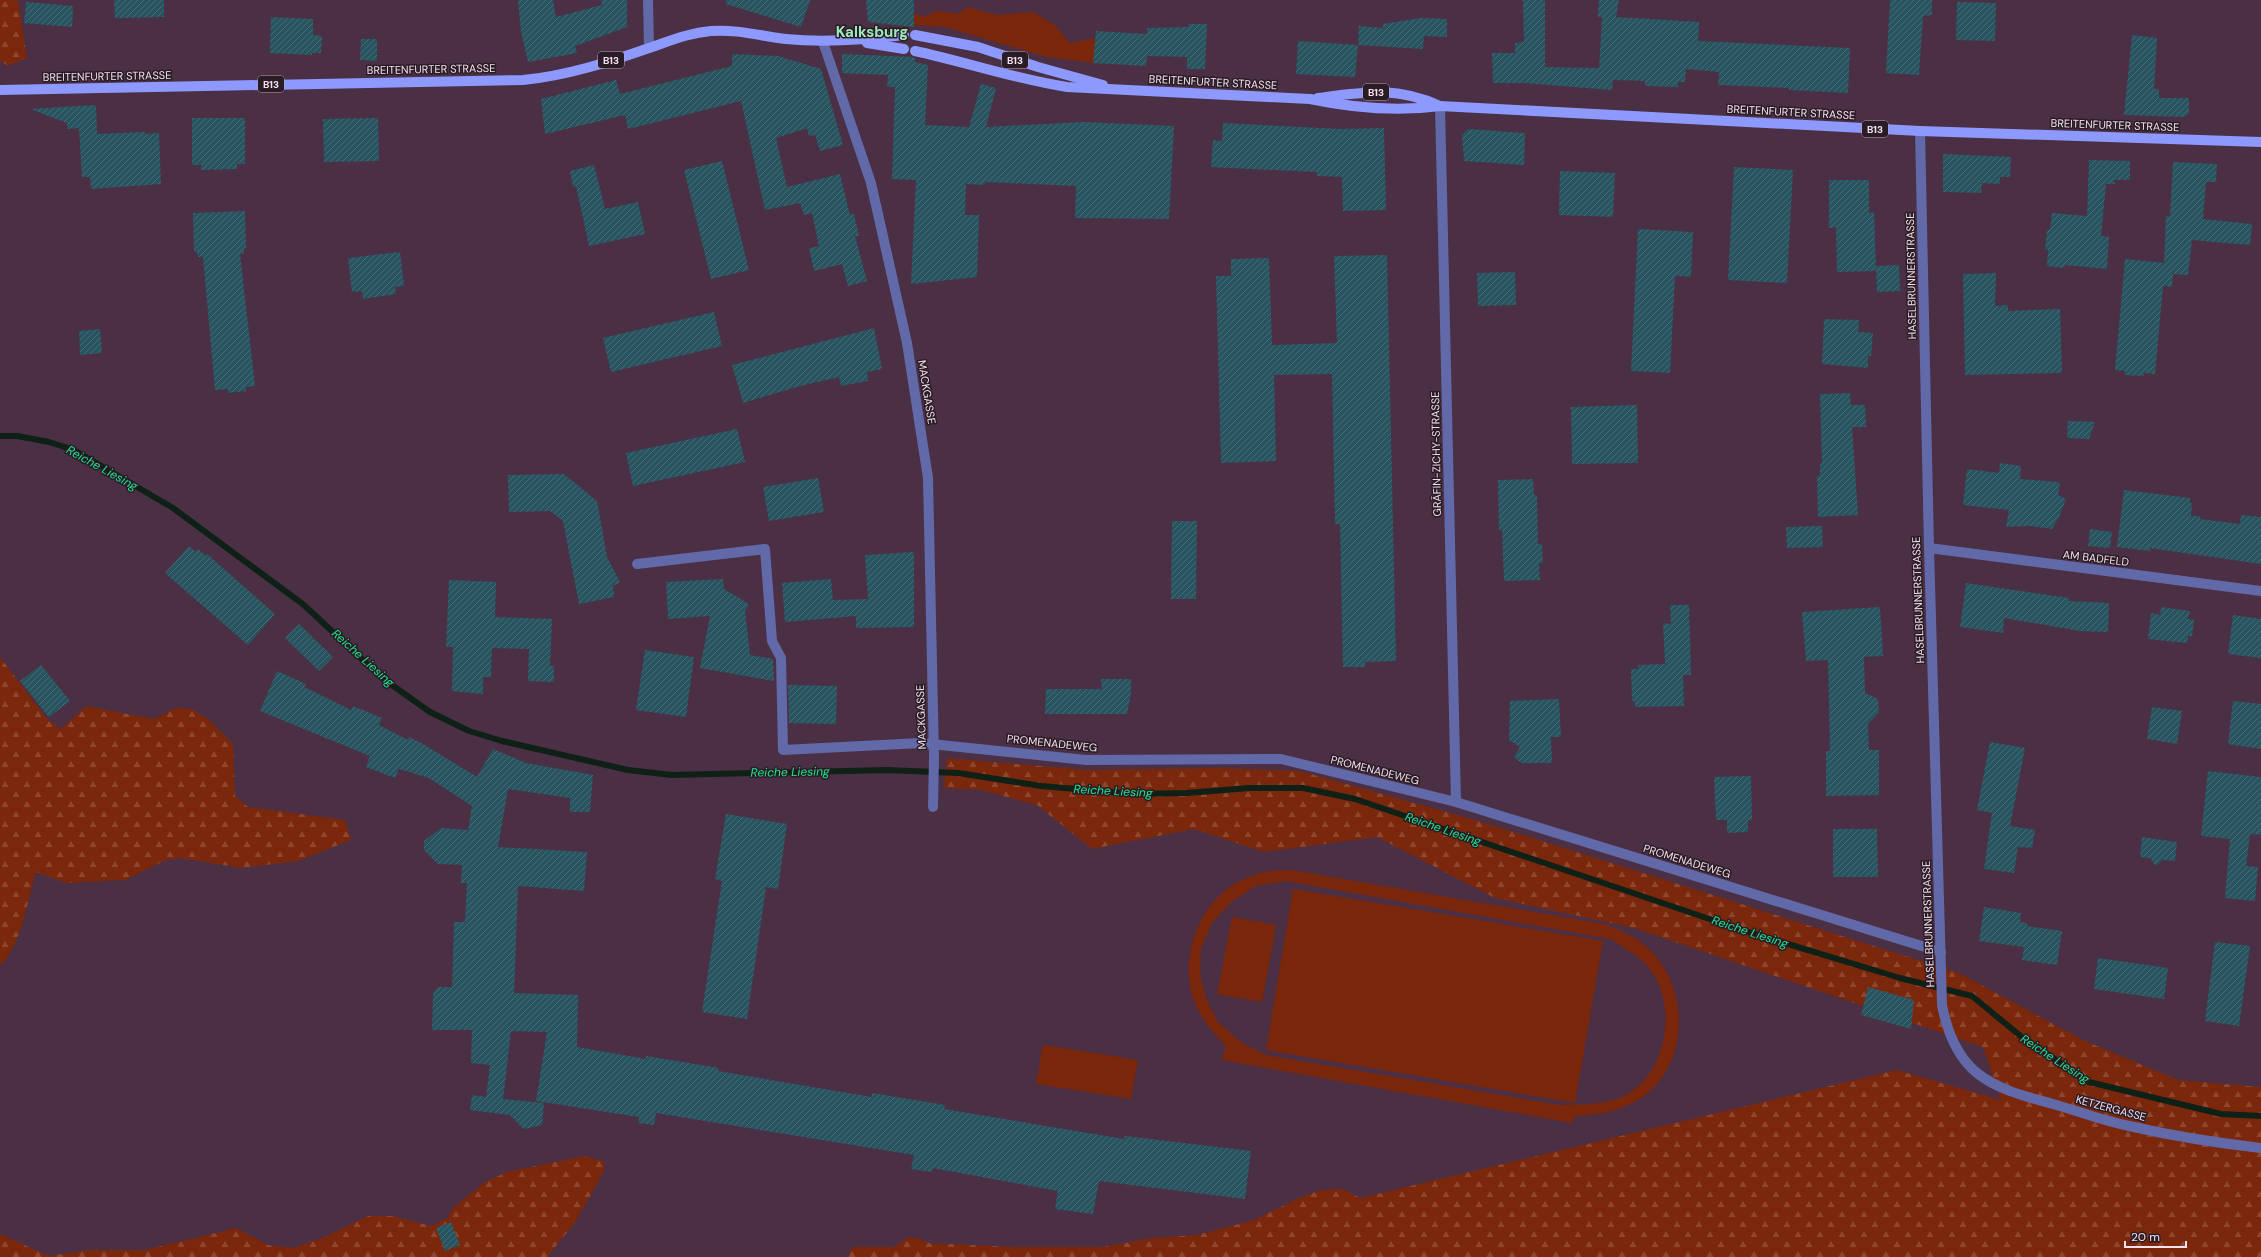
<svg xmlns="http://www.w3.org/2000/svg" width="2261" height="1257" font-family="'DM Sans',sans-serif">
  <defs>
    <pattern id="forest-firs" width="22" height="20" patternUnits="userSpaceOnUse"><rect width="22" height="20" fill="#7b270b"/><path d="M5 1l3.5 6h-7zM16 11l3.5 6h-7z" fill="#8e462f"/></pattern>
    <pattern id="building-hatch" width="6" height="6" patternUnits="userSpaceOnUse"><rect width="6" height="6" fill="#285460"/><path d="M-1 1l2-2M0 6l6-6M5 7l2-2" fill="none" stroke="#486c77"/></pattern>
  </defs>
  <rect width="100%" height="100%" fill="#4b2f44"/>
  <g fill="#7b270b" fill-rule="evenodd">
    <path d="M968,7l28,8 37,-3 22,13 15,18 26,-5 -3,25 -46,-6 -102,-30 -31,-2v-11l11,2 12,-5 21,3z"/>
    <path d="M1291,870l313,54c13,5 26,10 38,19 45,35 51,110 7,149 -21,18 -48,23 -74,24l-3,7 -350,-63 4,-14c-13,-13 -25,-27 -32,-45 -16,-44 5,-102 50,-122 15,-7 30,-9 47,-9zM1286,881l324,58c17,10 33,19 44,36 24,40 10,107 -37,124 -18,6 -39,5 -57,6l-294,-50 -24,-12 -24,-21 -12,-23 -6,-25 1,-26 11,-25 19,-21 25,-16z"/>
    <path d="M1293,889l310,52 -28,162 -309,-53z"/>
    <path d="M1232,917l44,8 -14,77 -45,-8z"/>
    <path d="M1043,1045l95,15 -7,39 -95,-15z"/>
  </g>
  <g fill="url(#forest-firs)">
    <path d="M0,0h18l9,58 -19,8 -8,-6z"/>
    <path d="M0,657l47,62 14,10 25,-23 68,13 22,-11 16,1 17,11 24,24 2,52 13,11 97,13 6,20 -53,21 -57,7 -60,-10 -15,2 -41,20 -59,3 -30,-11c-9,29 -14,72 -36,94z"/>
    <path d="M947,758l139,12 130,-2 84,3 182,51 477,151 124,67 95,40 83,7v170h-1413l4,-10h42l15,-10 9,1 11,5 84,4h90l49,-9 45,-3 57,-15 45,-22 22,-8 22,-1 17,9 537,-128 104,30 -18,-53 -349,-119 -139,-30 -118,-61 -113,15 -70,-23 -102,20 -55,-44 -56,-15 -37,-2z"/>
    <path d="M584,1156l19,5 2,6 -3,8 -28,49 -27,33h-547v-23l49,22 40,-6h56l91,-22 32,17 25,3 32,-11 43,-21h24l39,10 17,-8 4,-9 33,-27 22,-10z"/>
  </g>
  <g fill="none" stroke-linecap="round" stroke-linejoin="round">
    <path stroke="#0f2117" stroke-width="6" d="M0,436h17l32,6 25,8 99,58 131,97 78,73 48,34 39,19 33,10 126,29 44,5 215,-5 71,3 83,13 94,8 52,-1 62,-5h54l52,11 390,132 155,47 72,18 51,42 66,44 132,32 40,2"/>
  </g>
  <g fill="url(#building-hatch)">
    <path d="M114,0h50v17l-49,1z"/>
    <path d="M518,0h35l3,17 46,-12 -1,-5h26v27l-52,19 2,7 -49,9 -7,-30z"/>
    <path d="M726,0h84l-9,27 -75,-23z"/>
    <path d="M866,0h48v27l-46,-5z"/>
    <path d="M1523,0h22v67l54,1 3,-51h-4l1,-17h20l-3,17 83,5 -1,19 152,7 -2,45 -59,-3v-2l-71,-3 1,-13 -33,-3 -1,13h-7v5l-33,-1v-5l-32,-1 -1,10 -88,-7h-31l-1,-30h23v-10l9,-1z"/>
    <path d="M1890,0h42v15l-9,1 -4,59 -33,-2z"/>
    <path d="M26,2l47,4 -1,21 -48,-4z"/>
    <path d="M1957,2l39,1 -1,38 -39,-1z"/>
    <path d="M271,17l42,2v16l9,1 -1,17h-9v2l-42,-2z"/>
    <path d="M1421,18l26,1v18l-23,-1 -1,13 -65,-4 1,-19 24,2v-4z"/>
    <path d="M1189,24h18l-2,45h-18v-12l-40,-1 -1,10 -53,-3 3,-32 51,3v-6l41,-1z"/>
    <path d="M2132,35l25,3 -3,51h5v9h30v15l-5,4 -60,-2z"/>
    <path d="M361,39h16v22l-17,-1z"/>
    <path d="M1298,41l60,4 -3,32 -59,-3z"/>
    <path d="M732,54l46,2 43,13 22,76 -23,6 -5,-16 -6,1 -2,-8 -31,10 11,49 53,-13 10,41 4,-1 5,22h-4l12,45 -19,5 -6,-22 -28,7 -5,-23 10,-2 -7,-33 -8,2 -4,-12 -35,7 -24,-109 -113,28 -3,-14 -80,19 -4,-35 75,-19 4,14 112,-28z"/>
    <path d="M842,54l70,3 3,1v4l13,3 -3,60 44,2 12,-43 15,4 -10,39 98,-5 90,4 -5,93 -94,-1 1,-32 -91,-4v3l-19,-1 -1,31h14l-2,62 -66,7 5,-104 -24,-1 3,-92h-8l1,-12 -46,-2z"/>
    <path d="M96,105l1,29 48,-2v2l14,-1 2,51 -70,5 -1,-12h-8l-3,-49 -12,1v-6l-37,-14z"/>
    <path d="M192,118h53v46h-8v5l-36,1v-5h-9z"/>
    <path d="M378,118l1,43 -55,1 -1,-43z"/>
    <path d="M1223,123l118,6 43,-1 2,82 -43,1 -1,-34 -25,-1v-4l-106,-5 2,-27 9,1z"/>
    <path d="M1468,129l57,4 -1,32 -60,-4 -2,-26z"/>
    <path d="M1943,154l68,3 -1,20h-10v7l-18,-1 -1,10 -38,-1z"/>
    <path d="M2089,160l41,1v19h-16l1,4h-9l-5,52 8,1 -2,32 -42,-4 -1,3 -17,-2 1,-16h-3l2,-20h3l2,-17 35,3z"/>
    <path d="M722,161l27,109 -38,9 -27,-109z"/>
    <path d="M2173,162l44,2 -1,18h-10l-3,37 49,5 -2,21 -58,-5 -4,35 -15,-1 -1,13 -9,-1 -8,88 -11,-1v3l-20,-1 1,-4 -10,-1 10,-111 39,4 2,-47h4z"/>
    <path d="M594,165l11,44 33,-7 7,32 -56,12 -13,-60 -3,1 -3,-16z"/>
    <path d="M1734,167l59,3 -6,113 -59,-3z"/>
    <path d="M1560,171l55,2 -2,44 -54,-2z"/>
    <path d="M1829,180h40v33l5,-1 2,59 -39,1 -1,-45 -7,1z"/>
    <path d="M245,211l1,37h-2v6h-4l15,132 -9,1v4l-18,2v-4l-13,1 -12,-133h-5l-1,-5h-3l-1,-39z"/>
    <path d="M1638,229l55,3 -2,45 -16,-1 -5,97 -39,-2z"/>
    <path d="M400,252l4,34 -9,1 1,7 -33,5 -1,-8 -10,1 -4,-34z"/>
    <path d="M1387,255l9,406 -31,1v5h-22l-3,-143h-5l-3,-150 -58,1 2,86 -55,2 -5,-187h15v-17l38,-1 3,87 65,-2 -3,-87z"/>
    <path d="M1899,265l1,26 -23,1 -1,-26z"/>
    <path d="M1515,272l1,33 -38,1 -1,-33z"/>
    <path d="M1996,273l-1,33 13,-1v6l52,-2 2,64 -97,2 -2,-101z"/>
    <path d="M714,312l8,34 -111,26 -8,-34z"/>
    <path d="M1824,319l35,1 -1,12 15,1 -2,23h-3v12l-46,-4z"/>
    <path d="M874,328l8,41 -15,3 1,9 -27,5 -2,-9 -39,9 -57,17 -11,-38z"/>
    <path d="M100,329l2,24 -22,2 -1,-24z"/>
    <path d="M1850,393l1,12h14l1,22h-14l6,88 -40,2 -1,-41h3v-12l2,-1 -2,-69z"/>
    <path d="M1637,405l1,58 -66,1 -1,-57z"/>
    <path d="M2068,421l27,1 -6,17 -22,-1z"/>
    <path d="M737,429l8,33 -112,24 -7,-33z"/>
    <path d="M2000,463l21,3 -1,13 40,3 -2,13 8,4 -7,18 -7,12 -22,-3 -24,1 3,-17 -46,-5 4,-36 32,4z"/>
    <path d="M564,474l33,27 10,56 13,25 -7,4 1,11 -35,7 -16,-83 -13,-10 -41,1 -1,-37z"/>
    <path d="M818,478l6,34 -55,9 -6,-34z"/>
    <path d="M1533,479l1,16h3l1,49h4l1,19h-4l1,17 -36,1 -2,-51h-3l-1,-50z"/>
    <path d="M2124,490l66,8v5h2l-1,13h9v3l40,5 1,-9 20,2v47l-111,-16v3l-33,-4z"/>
    <path d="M1172,521h25l-1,78h-25z"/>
    <path d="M1822,526l1,21 -36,1 -1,-21z"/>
    <path d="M2090,529l22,3 -2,16 -22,-2z"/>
    <path d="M189,546l7,6 2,-3 8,7 1,-2 68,60 -27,31 -83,-72z"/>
    <path d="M914,552v75l-58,1v-12l-71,6 -3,-39 49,-4 2,21 35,-1 -3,-44z"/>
    <path d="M723,579l1,10 25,15 -4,7 5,44 23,4 1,22 -74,-13 10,-52 -42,3 -2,-37z"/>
    <path d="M449,580l47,2 -1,35 57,2 -2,47h4v16l-26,-1 1,-32 -37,-1 -1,29h-8v17l-31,-3 1,-44h-7z"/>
    <path d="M1966,583l103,15v3l40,2 -1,29 -28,-1 -76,-13 -1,15 -43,-6z"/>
    <path d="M1670,605h19l2,70h-8l1,31 -49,1v-6h-3l-1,-32h7v-4l27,-1 -2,-41 8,1z"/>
    <path d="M1880,607l3,49 -19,1 1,36 13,6 1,13 -11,12 1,26h10v45l-53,1v-45h4l-2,-91 -22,1 -4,-49z"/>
    <path d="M2161,607l29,4 -2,8 6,1 -2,16h-4l-1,7 -39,-4 3,-26 9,2z"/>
    <path d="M2233,615l28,4v39l-33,-4z"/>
    <path d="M299,624l34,33 -14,14 -34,-33z"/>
    <path d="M645,650l49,7 -8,60 -50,-7z"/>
    <path d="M41,665l29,36 -21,16 -29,-36z"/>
    <path d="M277,671l29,13 -2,3 47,23 2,-4 29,12 -3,7 29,15 1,-3 14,7 54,33 16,-28 33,14 67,12 -3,37h-20v-14l-62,-9 -10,58 89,5 -3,39 -66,-5 -4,107 64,2 -1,52 69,12v-3l73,12 -1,3 154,26v-4l73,12 -1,4 180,30 1,-3 126,15 -6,48 -146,-18 -6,33 -38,-5 3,-18 -125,-23 -1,4 -21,-3 3,-14 -258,-42 -2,12 -16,-2 1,-6 -103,-16 11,-69 -36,-1 -8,68 41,4 -2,22 -18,4 -14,-14 -40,-5 2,-15 14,2 4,-32 -19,-2 1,-33h-40l1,-36 5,-7h14l2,-65h11l2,-39h-6l1,-18 -24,-1 -14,-14v-9l17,-13 27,2 4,-24 -43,-28 -30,-9 -4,9 -29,-11 4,-11 -110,-45z"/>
    <path d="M1101,679h30v14l-4,21h-82l1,-25h56z"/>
    <path d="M788,685l49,1 -1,38 -47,-1z"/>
    <path d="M1559,699l2,38h-10l1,26h-31l-7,-6 6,-10 -11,-7 1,-39z"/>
    <path d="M2233,701l28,3v45l-33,-5z"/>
    <path d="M2152,707l30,4 -5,33 -30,-5z"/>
    <path d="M1990,742l35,6 -15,78 25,4 -3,18 -14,-1 -4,26 -30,-4 8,-56 -15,-3z"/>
    <path d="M2208,771l53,6v58l-11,-1 -4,32 12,1 -3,34 -30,-3 5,-59 -29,-3z"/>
    <path d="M1751,776l1,44h-4v12l-21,1v-13h-11l-2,-43z"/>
    <path d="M726,814l61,10 -9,65 -12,-2 -19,132 -45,-7 20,-131 -7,-2z"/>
    <path d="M1833,829h44l1,48h-45z"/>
    <path d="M2142,837l35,5 -2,19 -13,-1 -6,6 -6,-8 -10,-1z"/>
    <path d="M1984,907l37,6 -1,9 7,1v3l35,5 -5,34 -35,-5 2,-13 -45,-6z"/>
    <path d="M2215,942l35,4 -11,80 -34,-5z"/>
    <path d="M2098,958l70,10 -4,31 -70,-10z"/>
    <path d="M1868,987l46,13 -3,29 -50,-14z"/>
    <path d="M451,1222l9,23 -15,6 -9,-23z"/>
  </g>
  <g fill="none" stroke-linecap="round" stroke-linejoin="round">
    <g stroke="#6269a8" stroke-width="10">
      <path d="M648,0l1,48"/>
      <path d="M823,42l48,141 36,160 21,135 6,279 -1,50"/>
      <path d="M1440,106l16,696"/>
      <path d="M1920,131l9,417 13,457c5,26 14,51 35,68 21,17 51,24 76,31 25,7 50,17 76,22 44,10 88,17 132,22"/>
      <path d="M1929,548l332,43"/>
      <path d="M637,564l128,-15 7,92 9,17 2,92 138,-7 165,17 195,-1 175,43 485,150"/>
    </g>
    <g stroke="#8e99fe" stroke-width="10">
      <path d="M915,35l63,12 60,20 65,18"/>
      <path d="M867,43l37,6"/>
      <path d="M915,51c51,11 100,28 152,36l243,12c43,9 86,13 130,7l480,25 341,11"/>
      <path d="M0,90l523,-10c43,-4 86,-18 126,-32 21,-7 39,-15 62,-17 25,-2 50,5 75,8 40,4 78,1 118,-4"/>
      <path d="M1318,98c46,-6 78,-12 122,8"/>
    </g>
  </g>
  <g text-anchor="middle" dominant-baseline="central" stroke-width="3" stroke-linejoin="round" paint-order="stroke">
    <g fill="#291c25" stroke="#b6a5b1" stroke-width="1">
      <rect x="598" y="52" width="26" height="16" rx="3"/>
      <rect x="1002" y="52" width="26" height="16" rx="3"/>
      <rect x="258" y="76" width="26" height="16" rx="3"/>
      <rect x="1363" y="84" width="26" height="16" rx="3"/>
      <rect x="1862" y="121" width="26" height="16" rx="3"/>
    </g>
    <g font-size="10" font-weight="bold" fill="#f3e0ed">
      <text x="611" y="60">B13</text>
      <text x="1015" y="60">B13</text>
      <text x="271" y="84">B13</text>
      <text x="1376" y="92">B13</text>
      <text x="1875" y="129">B13</text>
    </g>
    <g font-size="11" fill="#f3e0ed" stroke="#291c25">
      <text transform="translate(431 69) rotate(-1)">BREITENFURTER STRASSE</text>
      <text transform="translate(107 76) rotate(-1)">BREITENFURTER STRASSE</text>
      <text transform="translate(1213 82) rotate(3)">BREITENFURTER STRASSE</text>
      <text transform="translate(1791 112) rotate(3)">BREITENFURTER STRASSE</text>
      <text transform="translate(2115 125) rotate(2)">BREITENFURTER STRASSE</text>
      <text transform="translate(1911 276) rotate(-91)">HASELBRUNNERSTRASSE</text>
      <text transform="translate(927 392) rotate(81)">MACKGASSE</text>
      <text transform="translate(1436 454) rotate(-91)">GRÄFIN-ZICHY-STRASSE</text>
      <text transform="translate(2096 558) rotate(7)">AM BADFELD</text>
      <text transform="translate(1918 600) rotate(-92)">HASELBRUNNERSTRASSE</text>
      <text transform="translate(921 717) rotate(-92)">MACKGASSE</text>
      <text transform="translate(1052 743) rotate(6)">PROMENADEWEG</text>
      <text transform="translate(1375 770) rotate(14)">PROMENADEWEG</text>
      <text transform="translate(1687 861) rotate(17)">PROMENADEWEG</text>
      <text transform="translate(1928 924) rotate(-92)">HASELBRUNNERSTRASSE</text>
      <text transform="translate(2111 1108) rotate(15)">KETZERGASSE</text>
    </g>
    <g font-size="12" font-style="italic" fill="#1fe38f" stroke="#291c25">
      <text transform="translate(102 468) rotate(29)">Reiche Liesing</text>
      <text transform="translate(363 658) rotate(42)">Reiche Liesing</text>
      <text transform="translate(790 772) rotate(-1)">Reiche Liesing</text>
      <text transform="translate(1113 791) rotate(3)">Reiche Liesing</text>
      <text transform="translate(1443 829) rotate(19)">Reiche Liesing</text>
      <text transform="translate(1750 932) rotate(18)">Reiche Liesing</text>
      <text transform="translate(2055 1059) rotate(33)">Reiche Liesing</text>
    </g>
    <g font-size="15" font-weight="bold" fill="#9ce9bb" stroke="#291c25">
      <text x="872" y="32">Kalksburg</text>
    </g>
  </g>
  <path d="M2125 1241v6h61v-6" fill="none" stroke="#f3e0ed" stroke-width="2"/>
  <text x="2131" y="1241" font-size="12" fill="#f3e0ed" stroke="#291c25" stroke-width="3" paint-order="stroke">20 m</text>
</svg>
